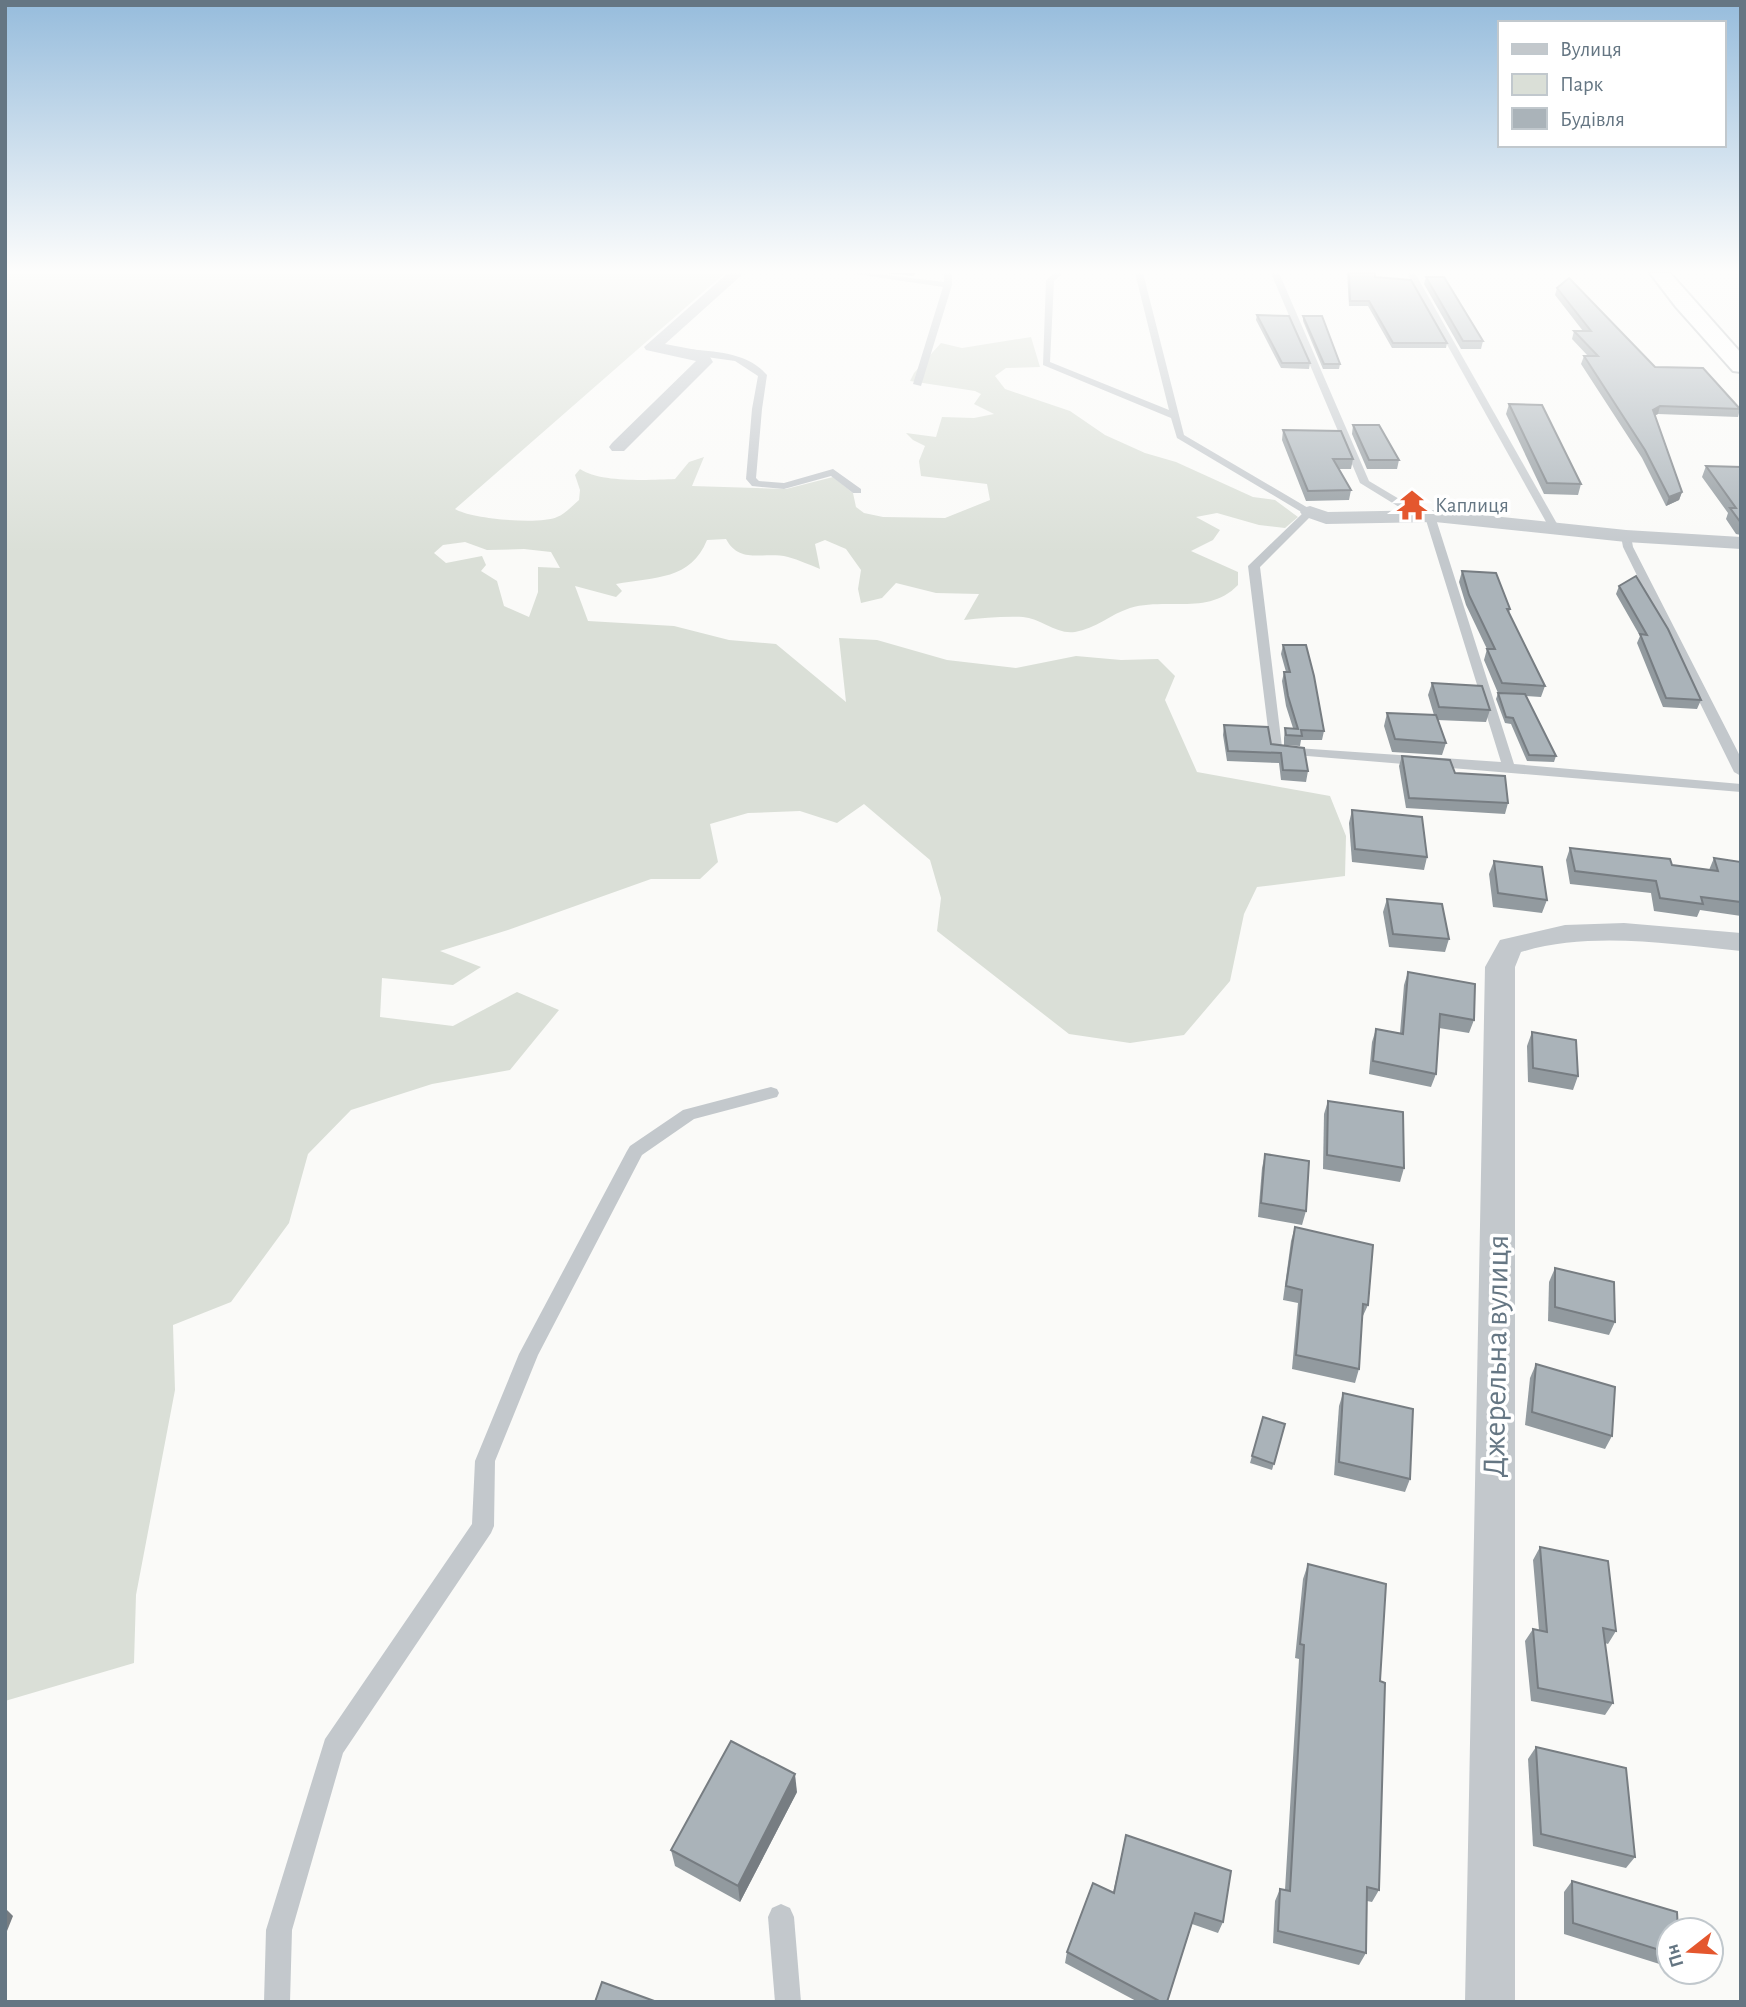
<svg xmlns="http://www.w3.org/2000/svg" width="1746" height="2007" font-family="'Alegreya Sans',sans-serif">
  <rect width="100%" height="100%" fill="#fafaf8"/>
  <path fill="#dadfd7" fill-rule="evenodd" d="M5,273h720l-270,236c16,10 85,16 102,8 8,-3 15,-11 22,-17l1,-10 -5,-15 5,-6c20,14 71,11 95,10l14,-17 15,-5 -12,29 94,3 47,-12 20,16 3,14 8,6 19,4 62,1 45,-18 -3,-16 -66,-8 -2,-15 6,-15 -12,-6 -7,-7 30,4 6,-20 32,1 20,-4 -20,-10 7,-10 -6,-3 -65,-10 4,-8 27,-30 21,5 69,-11 9,30 -34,1 -11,8 10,13 65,22 35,24 40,18 31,9 77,35 22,3 23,17 -13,11 -26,-3 -42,-12 -21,4 24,13 -7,10 -22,11 47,21v13c-30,31 -70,12 -108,23 -19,6 -35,21 -55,24 -18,3 -35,-14 -52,-15 -19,-1 -40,1 -59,3l15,-26 -43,-1 -40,-10 -14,15 -21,5 -3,-14 3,-19 -15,-21 -21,-9 -10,4 5,25c-10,-4 -21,-9 -32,-12 -24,-6 -48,8 -62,-18l-19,1c-16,40 -52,37 -91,44l6,7 -6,6 -41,-11 13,35 86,5 55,14 47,4 70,58 -7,-64 38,2 70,20 69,8 60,-12 45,4 37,-1 17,17 -10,24 32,72 133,24 16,40 -1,40 -88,11 -13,27 -14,67 -46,54 -54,8 -61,-9 -132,-103 4,-33 -11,-38 -66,-56 -27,19 -37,-12 -52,2 -38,11 8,38 -18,17h-49l-143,51 -68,21 41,16 -28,18 -71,-7 -2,39 73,9 64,-34 42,18 -49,60 -78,14 -81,26 -43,44 -19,69 -58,79 -58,23 2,65 -39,205 -2,68 -129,38zM465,542l22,8 37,-1 27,3 9,16 -22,-1v25l-9,25 -25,-11 -7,-25 -16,-10 5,-6 -4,-9 -36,7 -12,-10 9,-8z"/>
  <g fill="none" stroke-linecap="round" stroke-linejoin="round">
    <g stroke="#b4b9bd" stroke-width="4">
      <path id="highway" d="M1650,273h20l71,80v19l-8,-1 -57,-64z"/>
    </g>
    <g fill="#c3c8cc" fill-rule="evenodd">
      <path d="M849,273h22l73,9v-9h8v12l-31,101 -8,-2 30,-97z"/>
      <path d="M1055,273h9l-10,8 -4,81 119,48 -34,-137h8l41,162 131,77 -55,55 22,180 219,15 -76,-245 -8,1 -57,-35 -89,-210h8l90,208 57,34 4,-2 5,3 79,248 227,20v8l-470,-39 -23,-187 55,-53 -126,-75 -6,-20 -128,-53 3,-85z"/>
      <path d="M1407,273h8l145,256 -1,2 -9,-2z"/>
      <path d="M688,349c28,3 59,3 79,26l-5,34 -6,69 3,3 25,2 49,-14 28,20v4h-8l-22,-17 -47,13 -32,-3 -6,-7 6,-70 6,-33 -23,-15 -50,-7v-4z"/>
      <path d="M1626,533l5,3 2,11 108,211v18l-7,-4 -111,-225 -2,-11z"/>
      <path d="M771,1087l6,2 2,4 -2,4 -83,22 -52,36 -104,200 -43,106 -1,65 -3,7 -148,220 -51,177 -2,72h-26l2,-72 59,-191 147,-215 3,-63 44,-107 108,-203 3,-5 53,-36z"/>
      <path d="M781,1904l9,4 4,9 7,85h-26l-7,-85 4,-9z"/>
    </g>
    <g fill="#c3c8cc" fill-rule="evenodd">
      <path d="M728,273h16l-79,71 42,8 6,10 -89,89h-12l-3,-4 3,-4 84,-82 -50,-11 -2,-3z"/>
      <path d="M1310,506l18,6 107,-2 191,20 115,7v12l-115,-7 -191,-20 -109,2 -23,-8 -3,-4 3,-4z"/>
      <path d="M1624,923l117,10v18c-73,-7 -149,-20 -220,1l-6,15v1035h-50l20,-1035 15,-27 65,-15z"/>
    </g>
    <use href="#highway" fill="#fff" fill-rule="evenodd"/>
  </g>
  <g fill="#929a9f">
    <path d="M884,273h32l-3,3z"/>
    <path d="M1347,273h28v4l72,66 -1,5h-54l-24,-42h-19z"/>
    <path d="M1426,277l57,64 -2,8h-20l-37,-65z"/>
    <path d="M1557,288l98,79 85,42 -2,8 -80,-3 -3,1 27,77 -3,8 -13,6 -24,-48 -61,-94 3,-8h4l-16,-17 2,-8h9l-28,-36z"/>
    <path d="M1257,315l53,48 -1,6 -28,-1 -25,-48z"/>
    <path d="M1303,316l37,48 -1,5h-16l-20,-48z"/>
    <path d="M1509,404l72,80 -3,11 -34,-1 -38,-80z"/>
    <path d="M1353,425l46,35 -2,9h-30l-15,-35z"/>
    <path d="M1283,430l70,29 -2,10h-12l12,21 -2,10 -43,1 -24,-61z"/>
    <path d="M1706,466l35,1v68l-5,-1 -10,-15 2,-6 -26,-36z"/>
    <path d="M1462,571l48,38 -1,4 36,73 -4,11 -15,-1 30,60 -2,6 -27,-1 -16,-37 -6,-1 -9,-24 2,-6 -14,-33 3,-11 -21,-44 -7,-23z"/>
    <path d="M1619,586l82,114 -4,9 -34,-2 -26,-64 3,-7 -24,-42z"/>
    <path d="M1283,645l41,86 -2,9h-21l-1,6 -16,-1v-7l1,-10h8l-7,-22 -4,-25 2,-9h2l-5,-18z"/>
    <path d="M1432,683l58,27 -4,12 -49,-2 9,23 -4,12 -50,-3 -8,-26 3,-13 47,2 -6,-20z"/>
    <path d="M1224,725l47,19 37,27 -2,11 -25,-2 -2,-17 -52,-2 -4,-26z"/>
    <path d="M1402,756l53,17 53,30 -3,11 -99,-6 -7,-42z"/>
    <path d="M1352,810l75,47 -3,13 -72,-8 -3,-39z"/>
    <path d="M1570,848l102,17 37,5 5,-12 27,4v54l-41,-6 -3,7 -43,-6 -3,-18 -81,-9 -4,-24z"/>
    <path d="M1494,861l53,39 -5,13 -49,-6 -4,-33z"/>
    <path d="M1387,899l62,40 -4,13 -56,-5 -6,-35z"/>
    <path d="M1408,972l66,48 -5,13 -30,-5 -3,46 -5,13 -62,-13 3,-32 4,-13 24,4 4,-48z"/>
    <path d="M1532,1032l46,44 -5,14 -45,-8 -1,-36z"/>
    <path d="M1328,1101l76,67 -4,14 -77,-13 1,-55z"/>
    <path d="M1265,1154l41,57 -4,14 -44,-8 4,-49z"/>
    <path d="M1295,1227l73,78 -6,13 -3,51 -4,14 -63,-14 6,-66 -15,-3 8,-59z"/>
    <path d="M1555,1268l60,54 -6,13 -61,-14 1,-39z"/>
    <path d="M1536,1364l76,72 -7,13 -80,-24 5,-47z"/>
    <path d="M1343,1393l67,86 -5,13 -71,-17 5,-69z"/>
    <path d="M1263,1417l22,7 -13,46 -22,-7z"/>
    <path d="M1540,1547l76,84 -8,13 -3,-1 8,60 -8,12 -74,-14 -6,-60 8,-12 6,1 -6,-70z"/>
    <path d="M1308,1564l72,117 -1,209 -7,12 -5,-1 -1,52 -7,12 -86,-22 2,-42 5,-12 5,1 14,-231 -4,-1 8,-79z"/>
    <path d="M1536,1747l99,110 -9,11 -93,-22 -5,-87z"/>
    <path d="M797,1792l-57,110 -65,-36 -4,-16z"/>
    <path d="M1126,1835l97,87 -5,11 -26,-9 -25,78h-29l-73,-39 2,-11 46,-59z"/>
    <path d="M1572,1881l97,49v37l-105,-33v-42z"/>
  </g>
  <g fill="#777d82">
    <path d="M1660,406l-2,8 -8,4 3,-8z"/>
    <path d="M1682,492l-3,8 -13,6 3,-9z"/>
    <path d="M795,1774l2,18 -57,110 -2,-16z"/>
    <path d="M5,1908l8,8 -8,20z"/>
  </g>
  <g fill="#aab3b9" stroke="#777d82" stroke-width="2">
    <path d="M1349,273h26v4l36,3 36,63h-54l-24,-42h-19z"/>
    <path d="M1426,277h18l39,64h-20z"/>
    <path d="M1569,278l86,89 48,1 37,41 -80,-3 -7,4 29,82 -13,5 -24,-47 -61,-94h14l-24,-25h17l-34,-43z"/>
    <path d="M1257,315l32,1 21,47h-28z"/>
    <path d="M1303,316h19l18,48h-16z"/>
    <path d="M1509,404l33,1 39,79 -34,-1z"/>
    <path d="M1353,425h26l20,35h-30z"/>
    <path d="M1283,430l58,1 12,28h-20l18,31 -43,1z"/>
    <path d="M1706,466l35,1v56l-11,-15h6z"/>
    <path d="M1462,571l34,2 14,36h-3l38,77 -43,-3 -15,-34h8l-26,-54z"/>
    <path d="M1636,576l32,53 33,71 -35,-2 -26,-64 7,1 -28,-49z"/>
    <path d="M1283,645h23l8,31 10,55 -23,-1 1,6 -16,-1 -1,-7 13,1 -10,-33 -4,-24h6z"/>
    <path d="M1432,683l50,3 8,24 -51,-3z"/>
    <path d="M1498,693l27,1 31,62 -27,-1 -16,-37 -7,-1z"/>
    <path d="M1387,713l49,2 10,28 -51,-4z"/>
    <path d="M1224,725l44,2 3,17 33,4 4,23 -25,-1 -2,-17 -53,-2z"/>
    <path d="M1402,756l48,4 5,13 50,3 3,27 -99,-5z"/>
    <path d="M1352,810l70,7 5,40 -72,-8z"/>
    <path d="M1570,848l100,11 2,6 46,6 -4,-13 27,4v40l-40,-5 2,7 -43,-6 -4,-17 -81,-10z"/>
    <path d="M1494,861l48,6 5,33 -49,-7z"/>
    <path d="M1387,899l55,5 7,35 -56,-5z"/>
    <path d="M1408,972l67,12 -1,36 -34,-6 -4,60 -63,-13 3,-32 27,5z"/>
    <path d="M1532,1032l44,8 2,36 -45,-8z"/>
    <path d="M1328,1101l75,11 1,56 -77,-13z"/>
    <path d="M1265,1154l44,7 -3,50 -45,-8z"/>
    <path d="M1295,1227l78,18 -5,60 -5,-1 -4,65 -63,-14 6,-65 -16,-4z"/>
    <path d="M1555,1268l59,14 1,40 -60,-15z"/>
    <path d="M1536,1364l79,23 -3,49 -80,-24z"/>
    <path d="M1343,1393l70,16 -3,70 -71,-17z"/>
    <path d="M1263,1417l22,7 -11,40 -22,-8z"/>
    <path d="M1540,1547l68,14 8,70 -13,-3 10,75 -75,-15 -5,-59 14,3z"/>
    <path d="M1308,1564l78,20 -6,97 5,2 -6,207 -12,-3 -1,66 -88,-22 2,-42 10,2 14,-246 -4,-1z"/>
    <path d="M731,1741l64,33 -57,112 -67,-36z"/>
    <path d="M1536,1747l90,21 9,89 -94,-23z"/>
    <path d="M1126,1835l105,36 -8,51 -28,-9 -28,89h-6l-94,-50 26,-69 21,10z"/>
    <path d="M1572,1881l105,31 1,18h-9v23l-96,-30z"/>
    <path d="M602,1982l55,20h-62z"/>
  </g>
  <linearGradient id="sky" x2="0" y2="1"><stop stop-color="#96bcdc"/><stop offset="0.49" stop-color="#fdfdfc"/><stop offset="1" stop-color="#fdfdfc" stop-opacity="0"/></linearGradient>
  <rect width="1746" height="554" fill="url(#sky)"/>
  <defs>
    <g id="temple-bare" transform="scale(2.415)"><path d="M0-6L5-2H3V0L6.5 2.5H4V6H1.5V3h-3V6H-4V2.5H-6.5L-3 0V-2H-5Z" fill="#e4572e" stroke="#fff" stroke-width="2.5" paint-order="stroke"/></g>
  </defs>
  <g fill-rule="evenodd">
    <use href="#temple-bare" x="1412" y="505"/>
  </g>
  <g text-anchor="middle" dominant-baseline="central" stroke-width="7" stroke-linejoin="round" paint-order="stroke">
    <g font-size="21" fill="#657683" stroke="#fff" text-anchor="start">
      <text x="1435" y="505">Каплиця</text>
    </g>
    <g font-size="32" fill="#657683" stroke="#fff">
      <text transform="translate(1496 1356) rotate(-89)">Джерельна вулиця</text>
    </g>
  </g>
  <rect width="1746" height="2007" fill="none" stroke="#657683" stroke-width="14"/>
  <rect x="1498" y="21" width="228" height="126" fill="#ffffff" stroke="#c1c8cd" stroke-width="2"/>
  <rect x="1512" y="44" width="35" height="10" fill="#c3c8cc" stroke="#c1c8cd" stroke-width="2"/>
  <text x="1560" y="56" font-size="21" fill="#657683">Вулиця</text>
  <rect x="1512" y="74" width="35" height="21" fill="#dadfd7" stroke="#c1c8cd" stroke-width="2"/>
  <text x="1560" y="91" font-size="21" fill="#657683">Парк</text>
  <rect x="1512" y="108" width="35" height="21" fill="#aab3b9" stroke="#c1c8cd" stroke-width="2"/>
  <text x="1560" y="126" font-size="21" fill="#657683">Будівля</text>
  <g transform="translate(1690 1951) rotate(253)"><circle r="33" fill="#ffffff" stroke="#c1c8cd" stroke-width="2"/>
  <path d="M0-5L12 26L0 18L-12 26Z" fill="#e4572e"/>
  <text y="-10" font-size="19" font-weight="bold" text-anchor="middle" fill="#657683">Пн</text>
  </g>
</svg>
